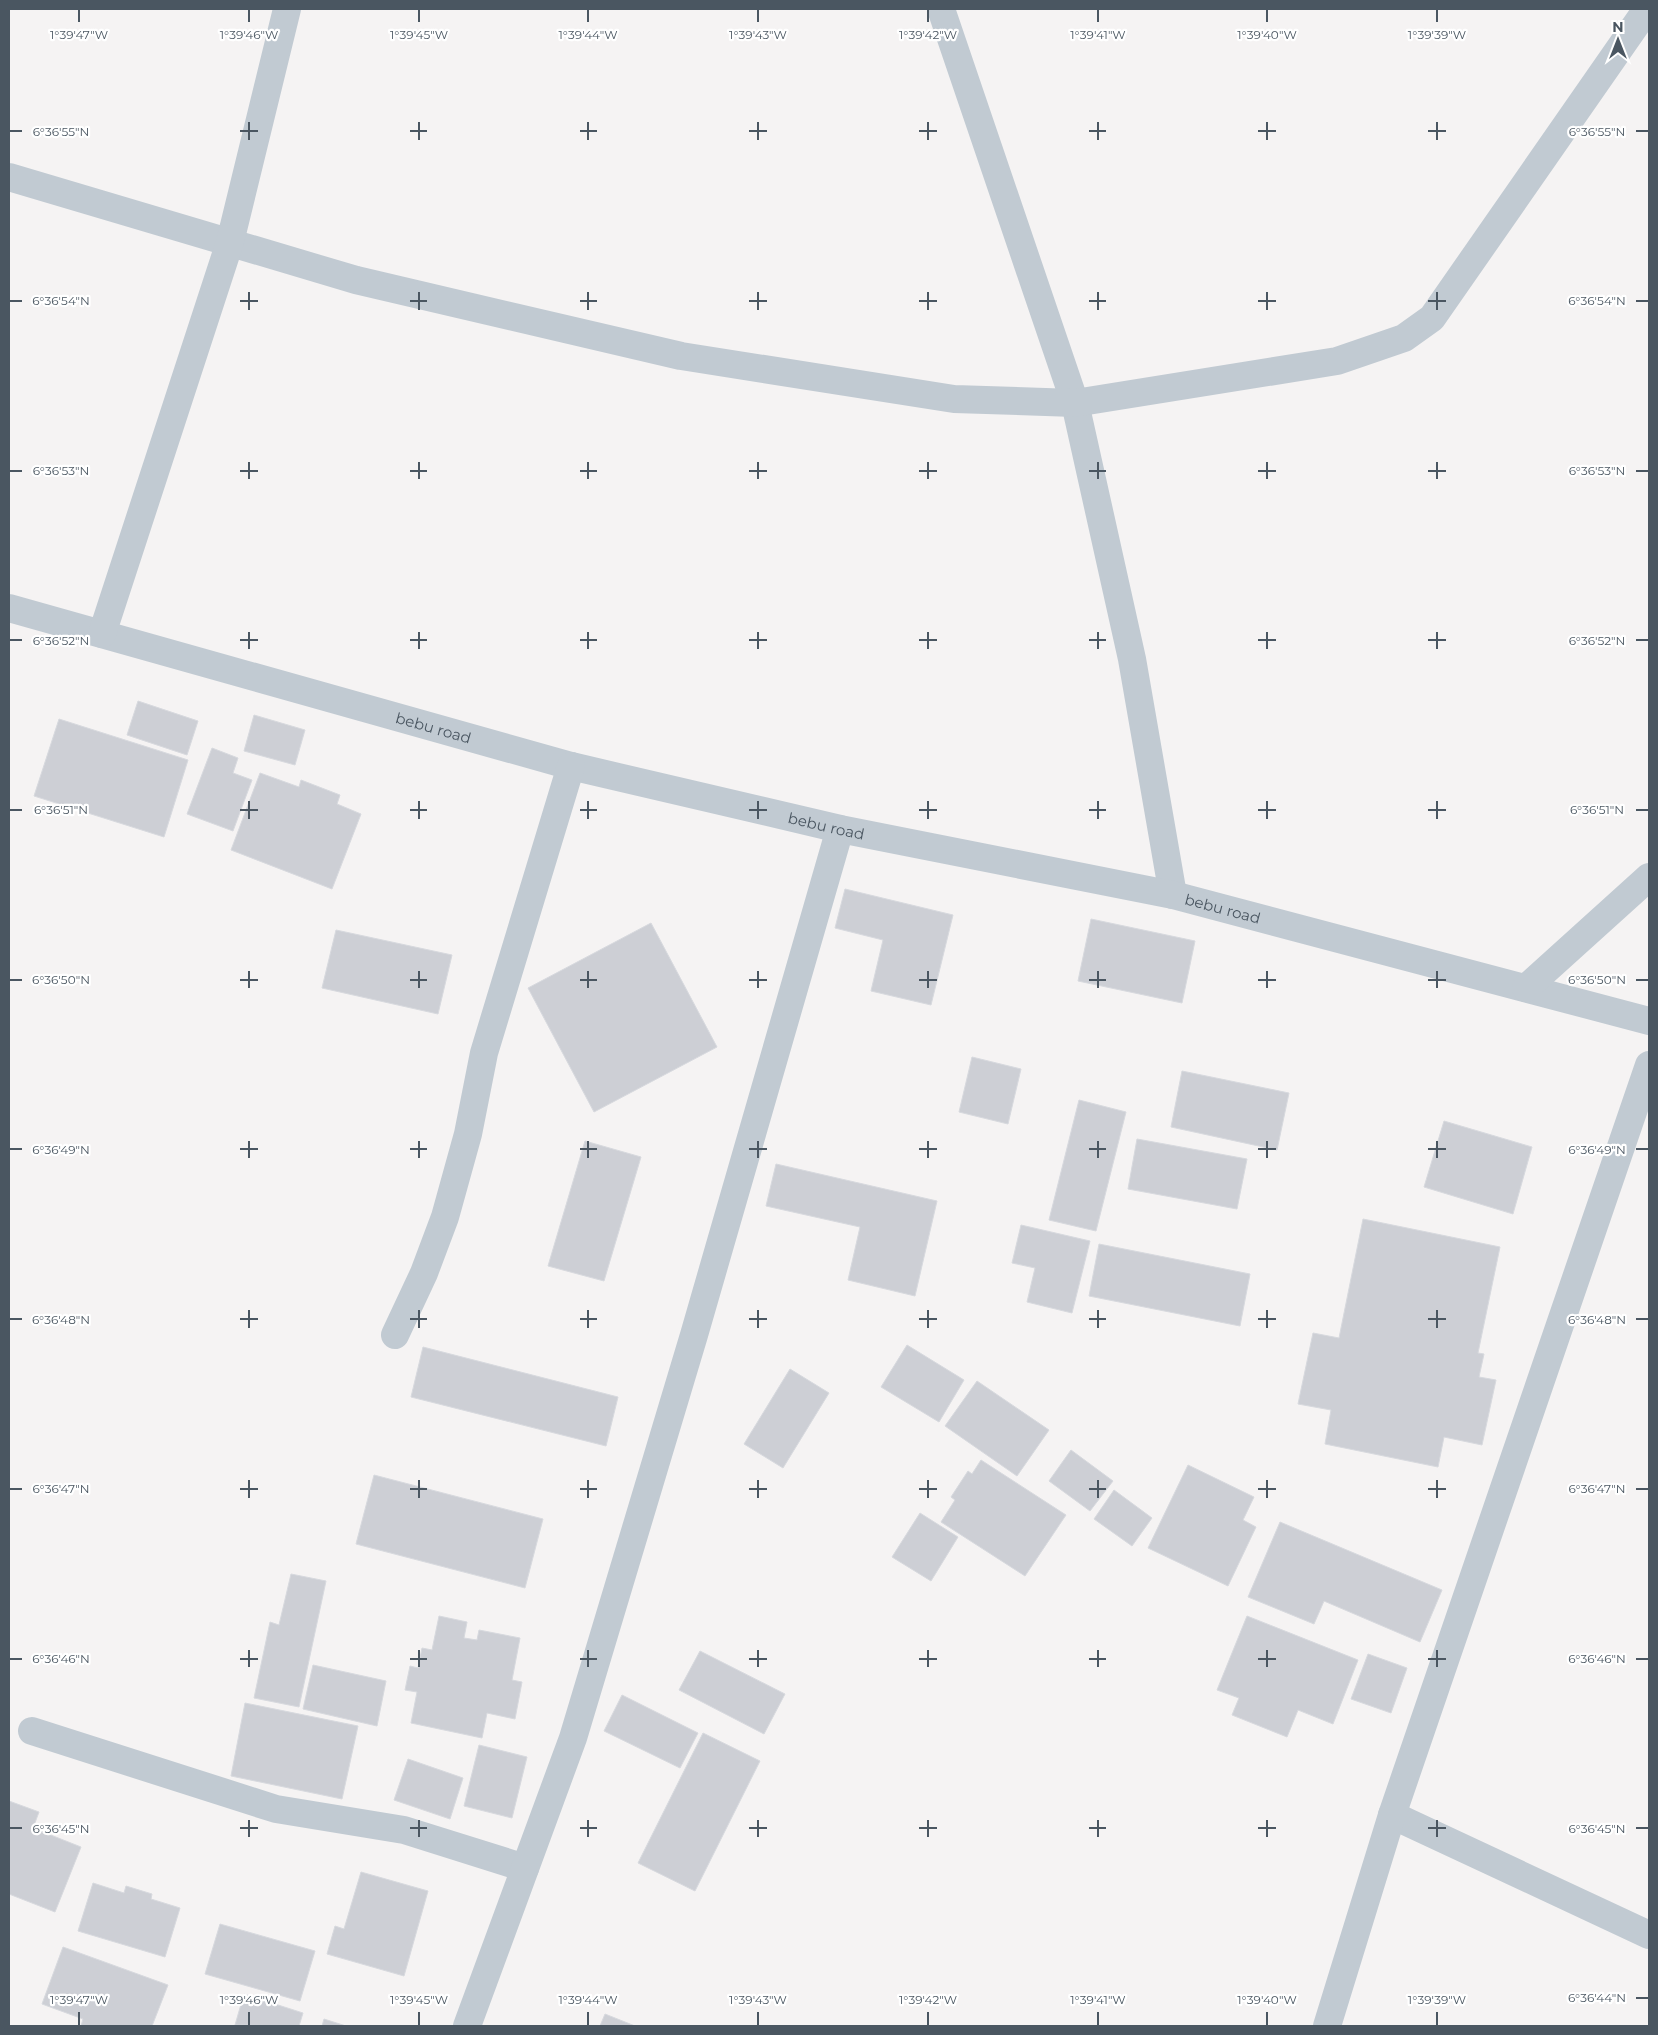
<svg xmlns="http://www.w3.org/2000/svg" width="1658" height="2035" font-family="Montserrat,sans-serif">
  <rect width="100%" height="100%" fill="#f5f3f3"/>
  <g fill="#cdcfd5" stroke="#d7d9de">
    <path d="M138,701l60,20 -11,34 -60,-20z"/>
    <path d="M254,715l51,15 -10,35 -51,-14z"/>
    <path d="M59,719l129,41 -24,77 -130,-41z"/>
    <path d="M212,748l26,10 -5,15 19,7 -19,51 -46,-17z"/>
    <path d="M260,773l39,14 2,-7 39,15 -3,9 24,10 -29,75 -101,-39z"/>
    <path d="M845,889l108,26 -22,90 -60,-14 12,-51 -48,-12z"/>
    <path d="M1091,919l104,22 -13,62 -104,-22z"/>
    <path d="M651,923l66,124 -123,65 -66,-124z"/>
    <path d="M336,930l116,25 -14,59 -116,-26z"/>
    <path d="M972,1057l49,12 -13,55 -49,-12z"/>
    <path d="M1182,1071l107,22 -12,57 -106,-23z"/>
    <path d="M1079,1100l47,12 -30,119 -47,-11z"/>
    <path d="M1444,1121l88,26 -19,67 -89,-27z"/>
    <path d="M1137,1139l110,20 -10,50 -109,-20z"/>
    <path d="M585,1141l56,16 -37,124 -56,-15z"/>
    <path d="M776,1164l161,37 -22,95 -67,-16 12,-53 -94,-21z"/>
    <path d="M1363,1219l137,28 -22,106 6,1 -5,23 17,3 -14,65 -38,-8 -6,30 -113,-23 6,-34 -33,-6 15,-71 26,5z"/>
    <path d="M1021,1225l69,16 -18,72 -45,-11 8,-34 -23,-5z"/>
    <path d="M1099,1244l151,30 -10,52 -151,-30z"/>
    <path d="M907,1345l57,35 -25,42 -58,-35z"/>
    <path d="M423,1347l195,50 -12,49 -195,-49z"/>
    <path d="M790,1369l39,24 -46,75 -39,-24z"/>
    <path d="M977,1381l72,49 -32,46 -72,-50z"/>
    <path d="M1071,1450l42,31 -23,30 -41,-30z"/>
    <path d="M981,1460l85,55 -41,61 -84,-54 14,-22 -4,-3 17,-26 4,3z"/>
    <path d="M1188,1465l66,32 -11,23 13,7 -28,59 -80,-38z"/>
    <path d="M374,1475l169,44 -18,69 -169,-44z"/>
    <path d="M1114,1490l38,28 -20,28 -38,-27z"/>
    <path d="M920,1513l38,24 -27,44 -39,-24z"/>
    <path d="M1280,1522l162,68 -22,52 -96,-41 -10,23 -66,-27z"/>
    <path d="M291,1574l35,7 -27,126 -45,-9 16,-76 9,3z"/>
    <path d="M439,1616l28,6 -3,16 13,2 2,-10 41,8 -8,42 10,2 -7,37 -28,-6 -5,25 -71,-15 6,-31 -12,-2 5,-24 8,2 4,-20 10,2z"/>
    <path d="M1247,1616l111,44 -25,64 -35,-14 -11,27 -55,-22 7,-17 -22,-8z"/>
    <path d="M700,1651l85,43 -21,40 -85,-44z"/>
    <path d="M1368,1654l39,14 -16,45 -40,-14z"/>
    <path d="M313,1665l73,16 -9,45 -74,-17z"/>
    <path d="M622,1695l76,38 -18,35 -76,-37z"/>
    <path d="M245,1703l113,23 -16,73 -111,-23z"/>
    <path d="M703,1733l57,28 -65,130 -57,-28z"/>
    <path d="M479,1745l48,12 -15,61 -48,-12z"/>
    <path d="M408,1759l55,19 -13,41 -56,-19z"/>
    <path d="M9,1801l30,11 -6,16 48,19 -26,65 -46,-18z"/>
    <path d="M361,1872l67,19 -24,85 -77,-22 8,-28 9,3z"/>
    <path d="M93,1883l31,10 2,-7 26,8 -1,5 29,9 -15,49 -87,-26z"/>
    <path d="M220,1924l95,27 -15,50 -95,-27z"/>
    <path d="M63,1947l105,38 -16,41h-71l2,-7 -41,-15z"/>
    <path d="M244,1994l59,19 -4,13 -64,-1z"/>
    <path d="M605,2014l30,12h-35z"/>
    <path d="M324,2019l22,7h-24z"/>
  </g>
  <g fill="none" stroke-linecap="round" stroke-linejoin="round">
    <g stroke="#c1cad2" stroke-width="28">
      <path d="M941,9l134,394 57,256 41,236"/>
      <path d="M9,177l347,103 325,76 273,43 121,4 262,-42 67,-23 28,-20 215,-309"/>
      <path id="s1" d="M9,608l562,158 269,63 333,66 476,126"/>
      <path d="M102,634l128,-392 57,-233"/>
      <path d="M1526,988l123,-111"/>
      <path d="M395,1335l29,-62 21,-56 23,-83 16,-81 87,-287"/>
      <path d="M32,1731l244,78 128,21 121,38"/>
      <path d="M1392,1815l257,120"/>
      <path d="M467,2026l106,-288 121,-403 146,-506"/>
      <path d="M1327,2026l65,-211 257,-750"/>
    </g>
  </g>
  <path fill="none" stroke="#4a5661" stroke-width="2" d="M79,10v12M249,10v12M419,10v12M588,10v12M758,10v12M928,10v12M1098,10v12M1267,10v12M1437,10v12M249,122v18M419,122v18M588,122v18M758,122v18M928,122v18M1098,122v18M1267,122v18M1437,122v18M10,131h12M240,131h18M410,131h17M580,131h17M749,131h18M919,131h18M1089,131h17M1258,131h18M1428,131h18M1636,131h12M249,292v18M419,292v18M588,292v18M758,292v18M928,292v18M1098,292v18M1267,292v18M1437,292v18M10,301h12M240,301h18M410,301h17M580,301h17M749,301h18M919,301h18M1089,301h17M1258,301h18M1428,301h18M1636,301h12M249,462v17M419,462v17M588,462v17M758,462v17M928,462v17M1098,462v17M1267,462v17M1437,462v17M10,471h12M240,471h18M410,471h17M580,471h17M749,471h18M919,471h18M1089,471h17M1258,471h18M1428,471h18M1636,471h12M249,632v17M419,632v17M588,632v17M758,632v17M928,632v17M1098,632v17M1267,632v17M1437,632v17M10,640h12M240,640h18M410,640h17M580,640h17M749,640h18M919,640h18M1089,640h17M1258,640h18M1428,640h18M1636,640h12M249,801v18M419,801v18M588,801v18M758,801v18M928,801v18M1098,801v18M1267,801v18M1437,801v18M10,810h12M240,810h18M410,810h17M580,810h17M749,810h18M919,810h18M1089,810h17M1258,810h18M1428,810h18M1636,810h12M249,971v17M419,971v17M588,971v17M758,971v17M928,971v17M1098,971v17M1267,971v17M1437,971v17M10,980h12M240,980h18M410,980h17M580,980h17M749,980h18M919,980h18M1089,980h17M1258,980h18M1428,980h18M1636,980h12M249,1141v17M419,1141v17M588,1141v17M758,1141v17M928,1141v17M1098,1141v17M1267,1141v17M1437,1141v17M10,1149h12M240,1149h18M410,1149h17M580,1149h17M749,1149h18M919,1149h18M1089,1149h17M1258,1149h18M1428,1149h18M1636,1149h12M249,1310v18M419,1310v18M588,1310v18M758,1310v18M928,1310v18M1098,1310v18M1267,1310v18M1437,1310v18M10,1319h12M240,1319h18M410,1319h17M580,1319h17M749,1319h18M919,1319h18M1089,1319h17M1258,1319h18M1428,1319h18M1636,1319h12M249,1480v18M419,1480v18M588,1480v18M758,1480v18M928,1480v18M1098,1480v18M1267,1480v18M1437,1480v18M10,1489h12M240,1489h18M410,1489h17M580,1489h17M749,1489h18M919,1489h18M1089,1489h17M1258,1489h18M1428,1489h18M1636,1489h12M249,1650v17M419,1650v17M588,1650v17M758,1650v17M928,1650v17M1098,1650v17M1267,1650v17M1437,1650v17M10,1659h12M240,1659h18M410,1659h17M580,1659h17M749,1659h18M919,1659h18M1089,1659h17M1258,1659h18M1428,1659h18M1636,1659h12M249,1820v17M419,1820v17M588,1820v17M758,1820v17M928,1820v17M1098,1820v17M1267,1820v17M1437,1820v17M10,1828h12M240,1828h18M410,1828h17M580,1828h17M749,1828h18M919,1828h18M1089,1828h17M1258,1828h18M1428,1828h18M1636,1828h12M1636,1998h12M79,2012v13M249,2012v13M419,2012v13M588,2012v13M758,2012v13M928,2012v13M1098,2012v13M1267,2012v13M1437,2012v13"/>
  <g text-anchor="middle" dominant-baseline="central" stroke-width="4.5" stroke-linejoin="round" paint-order="stroke">
    <g font-size="15" fill="#4a5661" stroke="#fff">
      <text stroke="none"><textPath href="#s1" startOffset="441">bebu road</textPath></text>
      <text stroke="none"><textPath href="#s1" startOffset="846">bebu road</textPath></text>
      <text stroke="none"><textPath href="#s1" startOffset="1251">bebu road</textPath></text>
    </g>
  </g>
  <g font-size="12" text-anchor="middle" fill="#4a5661" stroke="#fff" stroke-width="4.5" stroke-linejoin="round" paint-order="stroke">
    <text x="79" y="39">1°39'47"W</text>
    <text x="249" y="39">1°39'46"W</text>
    <text x="419" y="39">1°39'45"W</text>
    <text x="588" y="39">1°39'44"W</text>
    <text x="758" y="39">1°39'43"W</text>
    <text x="928" y="39">1°39'42"W</text>
    <text x="1098" y="39">1°39'41"W</text>
    <text x="1267" y="39">1°39'40"W</text>
    <text x="1437" y="39">1°39'39"W</text>
    <text x="61" y="136">6°36'55"N</text>
    <text x="1597" y="136">6°36'55"N</text>
    <text x="61" y="305">6°36'54"N</text>
    <text x="1597" y="305">6°36'54"N</text>
    <text x="61" y="475">6°36'53"N</text>
    <text x="1597" y="475">6°36'53"N</text>
    <text x="61" y="645">6°36'52"N</text>
    <text x="1597" y="645">6°36'52"N</text>
    <text x="61" y="814">6°36'51"N</text>
    <text x="1597" y="814">6°36'51"N</text>
    <text x="61" y="984">6°36'50"N</text>
    <text x="1597" y="984">6°36'50"N</text>
    <text x="61" y="1154">6°36'49"N</text>
    <text x="1597" y="1154">6°36'49"N</text>
    <text x="61" y="1324">6°36'48"N</text>
    <text x="1597" y="1324">6°36'48"N</text>
    <text x="61" y="1493">6°36'47"N</text>
    <text x="1597" y="1493">6°36'47"N</text>
    <text x="61" y="1663">6°36'46"N</text>
    <text x="1597" y="1663">6°36'46"N</text>
    <text x="61" y="1833">6°36'45"N</text>
    <text x="1597" y="1833">6°36'45"N</text>
    <text x="1597" y="2002">6°36'44"N</text>
    <text x="79" y="2004">1°39'47"W</text>
    <text x="249" y="2004">1°39'46"W</text>
    <text x="419" y="2004">1°39'45"W</text>
    <text x="588" y="2004">1°39'44"W</text>
    <text x="758" y="2004">1°39'43"W</text>
    <text x="928" y="2004">1°39'42"W</text>
    <text x="1098" y="2004">1°39'41"W</text>
    <text x="1267" y="2004">1°39'40"W</text>
    <text x="1437" y="2004">1°39'39"W</text>
  </g>
  <rect width="1658" height="2035" fill="none" stroke="#4a5661" stroke-width="20"/>
  <g transform="translate(1618 40)" stroke="#ffffff" stroke-width="4" paint-order="stroke">
  <path d="M0-4L9 19L0 12L-9 19Z" fill="#4a5661"/>
  <text y="-8" font-size="14" font-weight="bold" text-anchor="middle" fill="#4a5661">N</text>
  </g>
</svg>
